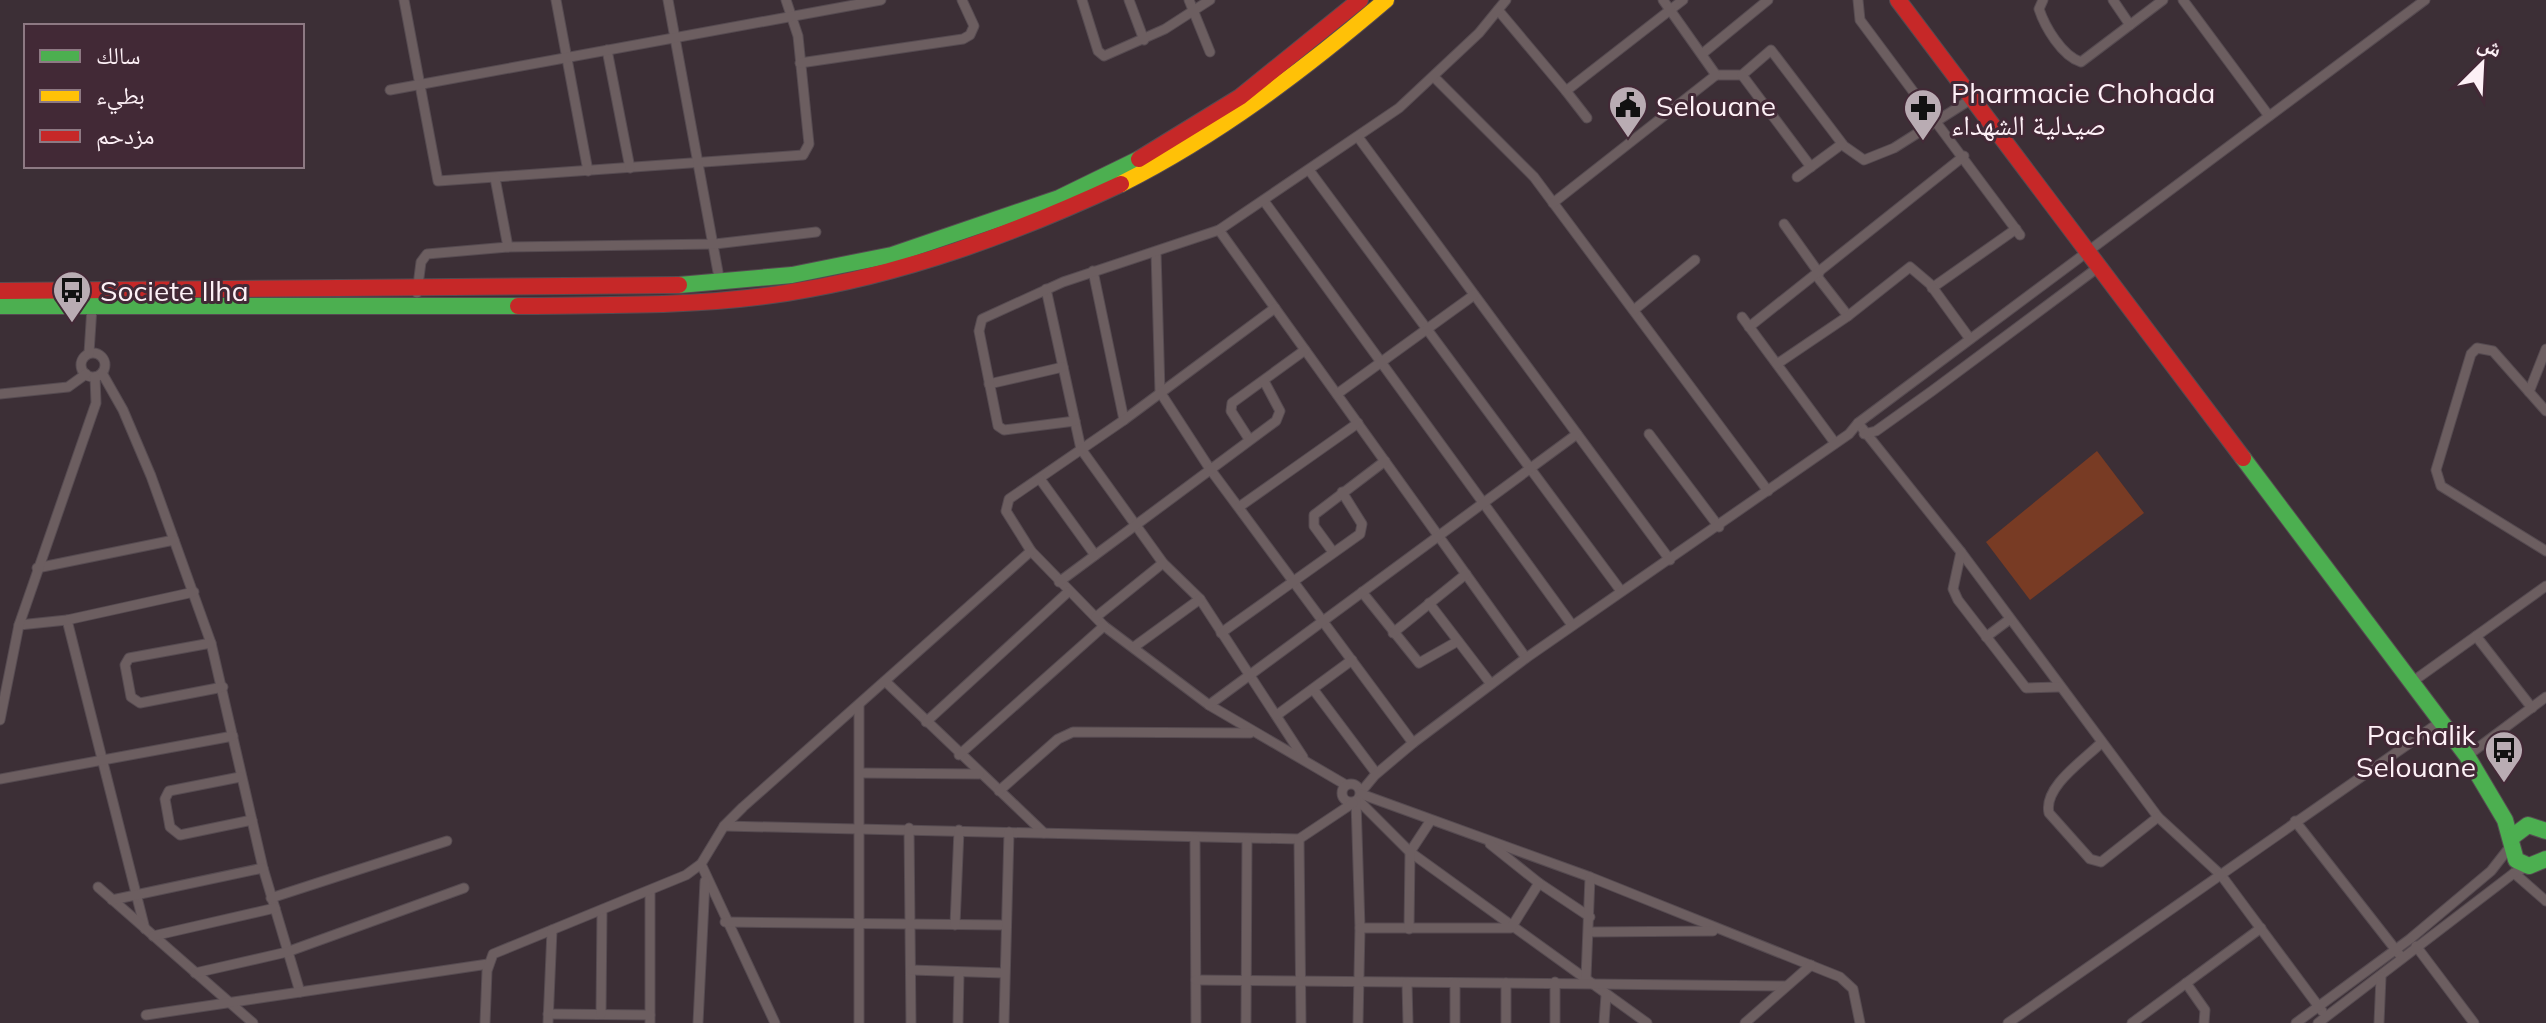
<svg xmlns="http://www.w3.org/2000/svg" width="2546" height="1023" font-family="Mulish,'Noto Naskh Arabic',sans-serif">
  <rect width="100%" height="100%" fill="#3c2f36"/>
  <path fill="#783b24" d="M2097,451l47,62 -114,87 -44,-58z"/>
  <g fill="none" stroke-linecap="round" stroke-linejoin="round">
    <g stroke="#564b51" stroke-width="11">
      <g id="street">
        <path d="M404,0l34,181 365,-26 6,-11 -11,-108 -12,-36"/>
        <path d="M556,0l32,171"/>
        <path d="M668,0l52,283"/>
        <path d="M1082,0l16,51 6,5 61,-27 45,-29"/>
        <path d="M1129,0l15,40"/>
        <path d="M1189,0l21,52"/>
        <path d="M1858,0l2,20 160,215"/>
        <path d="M2043,0l-4,9c6,18 23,47 42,53l82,-62"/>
        <path d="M2113,0l17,25"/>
        <path d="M2183,0l86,116"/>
        <path d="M1498,10l68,81 117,-91"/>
        <path d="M607,50l23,118"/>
        <path d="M1702,54l66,-54"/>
        <path d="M800,63l163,-24 7,-4 4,-9 -12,-26"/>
        <path d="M1716,75h26l29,-25 73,96 20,14 30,-12 79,-50"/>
        <path d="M1742,75l69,92"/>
        <path d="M1434,77l100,100 234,314"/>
        <path d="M390,90l491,-90"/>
        <path d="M1566,91l21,27"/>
        <path d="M1358,137l312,423"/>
        <path d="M1309,170l312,421"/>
        <path d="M1797,177l45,-33"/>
        <path d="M1264,201l308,424"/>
        <path d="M1553,203l163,-128 -53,-75"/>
        <path d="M1784,224l35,49"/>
        <path d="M1219,230l307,428"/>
        <path d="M508,247l207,-3 101,-12"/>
        <path d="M1156,252l4,140 50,77 203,274"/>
        <path d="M1093,271l31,149"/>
        <path d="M1816,275l32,41"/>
        <path d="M1932,288l84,-59"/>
        <path d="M1046,289l35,160 82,114 37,36 103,158"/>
        <path d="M417,293l4,-31 6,-8 81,-7 -13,-69"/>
        <path d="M1275,308l-151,112 -115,79 -3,12 25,40 73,75 105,79 137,80"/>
        <path d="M1634,310l61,-50"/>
        <path d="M1742,317l93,126"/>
        <path d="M1749,327l215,-171"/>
        <circle cx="93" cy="365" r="12"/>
        <path d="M89,353l3,-46"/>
        <path d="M1777,364l71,-48 62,-49 20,17 40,55"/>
        <path d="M102,373l21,37 28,66 60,167 52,225 37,124"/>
        <path d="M989,384l74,-17"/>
        <path d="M2529,392l17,-43"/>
        <path d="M0,394l68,-7 18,-13"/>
        <path d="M1337,394l137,-99"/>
        <path d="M2546,411l-53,-60 -16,-3 -6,6 -35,116 5,16 105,65"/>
        <path d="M1075,421l-71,9 -6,-4 -19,-95 3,-12 81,-37 156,-52 180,-122 80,-75 27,-33"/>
        <path d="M1858,423l103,129 197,265 -57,45 -11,-3 -41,-46c-6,-26 35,-53 52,-70"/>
        <path d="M1649,434l70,93"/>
        <path d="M1864,434l12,-3 56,-40 168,-125"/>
        <path d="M1249,439l-18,-28 1,-8 73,-53"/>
        <path d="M1040,479l55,76"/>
        <path d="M1239,507l119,-84"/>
        <path d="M1333,552l-19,-26v-11l71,-54"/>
        <path d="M1961,552l-8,37 5,11 68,88 33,-1"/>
        <path d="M37,568l137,-28"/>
        <path d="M1059,582l217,-161 4,-10 -16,-30"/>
        <path d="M1362,592l57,71 39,-22"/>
        <path d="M1429,603l62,81"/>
        <path d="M1096,617l67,-54"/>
        <path d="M67,620l78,309"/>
        <path d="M19,625l48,-5 127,-28"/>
        <path d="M1221,633l139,-99 2,-10 -20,-32"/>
        <path d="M1393,633l73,-59"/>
        <path d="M2476,636l56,72"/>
        <path d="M1986,637l24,-18"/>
        <path d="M211,643l-82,15 -4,7 6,32 9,6 83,-16"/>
        <path d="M1134,647l66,-48"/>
        <path d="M885,681l159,152"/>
        <path d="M2412,682l134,-96"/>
        <path d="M1313,689l63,84"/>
        <path d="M1209,705l368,-271"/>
        <path d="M1277,715l75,-55"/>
        <path d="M0,720l19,-95 77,-222 -1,-26"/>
        <path d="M926,722l142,-130"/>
        <path d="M959,755l145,-129"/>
        <path d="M2467,756l79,-59"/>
        <path d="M862,773l117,1"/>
        <path d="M240,777l-71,14 -4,8 5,28 10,8 72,-15"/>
        <path d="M0,779l233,-43"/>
        <circle cx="1351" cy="793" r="9"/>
        <path d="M999,791l59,-52 15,-7 177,1"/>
        <path d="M1361,792l14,-17 38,-32 113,-85 323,-224 9,-11 567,-423"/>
        <path d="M1361,794l229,83 250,100 13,12 7,34"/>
        <path d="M1358,800l52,52 237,171"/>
        <path d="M1356,801l4,127 -2,95"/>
        <path d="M2158,817l63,58 101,136"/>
        <path d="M2295,821l104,133"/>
        <path d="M724,826l575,13 54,-36"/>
        <path d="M909,828l2,195"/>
        <path d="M1195,839l1,184"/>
        <path d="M1299,839l2,184"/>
        <path d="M701,864l74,159"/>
        <path d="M2514,873l32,28"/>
        <path d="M1539,883l51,34"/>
        <path d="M98,887l155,136"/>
        <path d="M650,892v131"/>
        <path d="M271,898l176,-57"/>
        <path d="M112,900l151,-32"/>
        <path d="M725,922l279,3"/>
        <path d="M955,925l4,-95"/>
        <path d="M1360,928h151l28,-45 -49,-39"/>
        <path d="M1409,929l1,-77 21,-32"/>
        <path d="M1590,932l123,-1"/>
        <path d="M153,936l122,-28"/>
        <path d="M2416,946l58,77"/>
        <path d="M911,970l93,3"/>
        <path d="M195,973l92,-21 177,-64"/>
        <path d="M1586,978l4,-101"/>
        <path d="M1196,980l590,6"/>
        <path d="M1407,983l1,40"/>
        <path d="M1455,983v40"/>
        <path d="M2186,983l19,27 -1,13"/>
        <path d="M548,1014l102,1"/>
        <path d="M601,1014l1,-104"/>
        <path d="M146,1015l342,-51"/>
        <path d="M485,1023l2,-52 6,-17 193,-79 15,-11 23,-38 19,-19 288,-256"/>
        <path d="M548,1023l4,-93"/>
        <path d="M698,1023l7,-142"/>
        <path d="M859,1023v-318"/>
        <path d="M958,1023l1,-50"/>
        <path d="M1004,1023l5,-191"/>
        <path d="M1246,1023l1,-183"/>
        <path d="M1506,1023v-40"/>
        <path d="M1555,1023v-41"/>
        <path d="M1604,1023l2,-28"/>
        <path d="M1745,1023l66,-58"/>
        <path d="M2008,1023l432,-301"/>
        <path d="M2132,1023l129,-95"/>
        <path d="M2296,1023l114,-84 81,-68 18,-23"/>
        <path d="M2318,1023l196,-150 15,-7"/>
        <path d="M2379,1023l2,-46"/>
      </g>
    </g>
    <g stroke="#564b51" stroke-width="18">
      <g id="fast">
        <path d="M679,285l113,-10 100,-20 167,-57 80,-39"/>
        <path d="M0,306h518"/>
        <path d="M2243,458l224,298 38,64 11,40 13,6 17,-7"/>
        <path d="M2512,837l16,-12 18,6"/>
      </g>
    </g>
    <g stroke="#564b51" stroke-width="18">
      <path id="slow" d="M1121,184c97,-49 183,-114 265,-184"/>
    </g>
    <g stroke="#564b51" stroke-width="18">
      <g id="jam">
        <path d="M1898,0l345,458"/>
        <path d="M1139,159l101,-62 120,-97"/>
        <path d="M0,291l679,-6"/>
        <path d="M518,306c89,-1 179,1 268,-13 117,-18 227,-59 335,-109"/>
      </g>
    </g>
    <use href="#street" stroke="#6c5e60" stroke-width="9"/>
    <use href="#fast" stroke="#4caf50" stroke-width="16"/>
    <use href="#slow" stroke="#ffc107" stroke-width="16"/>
    <use href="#jam" stroke="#c62828" stroke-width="16"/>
  </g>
  <defs>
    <g id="civic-pin" transform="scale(2)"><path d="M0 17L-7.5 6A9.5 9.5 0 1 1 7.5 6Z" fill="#b9acb3" stroke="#422936"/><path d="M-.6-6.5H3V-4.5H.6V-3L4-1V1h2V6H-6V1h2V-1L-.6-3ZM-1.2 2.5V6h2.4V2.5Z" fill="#111"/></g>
    <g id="pharmacy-pin" transform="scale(2)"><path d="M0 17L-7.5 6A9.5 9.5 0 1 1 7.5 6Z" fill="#b9acb3" stroke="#422936"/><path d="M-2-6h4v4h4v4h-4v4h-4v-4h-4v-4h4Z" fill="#111"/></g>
    <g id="bus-pin" transform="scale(2)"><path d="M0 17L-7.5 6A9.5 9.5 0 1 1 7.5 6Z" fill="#b9acb3" stroke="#422936"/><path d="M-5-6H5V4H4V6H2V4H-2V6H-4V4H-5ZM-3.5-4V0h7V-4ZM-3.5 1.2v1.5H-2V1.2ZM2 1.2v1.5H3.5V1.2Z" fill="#111"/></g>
  </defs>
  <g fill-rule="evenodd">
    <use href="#civic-pin" x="1628" y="105"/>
    <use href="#pharmacy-pin" x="1923" y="108"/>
    <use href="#bus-pin" x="72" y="290"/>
    <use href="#bus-pin" x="2504" y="750"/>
  </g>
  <g text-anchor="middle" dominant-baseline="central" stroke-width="6" stroke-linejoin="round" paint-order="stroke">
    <g font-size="28" fill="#fdf0f6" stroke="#422936" text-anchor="start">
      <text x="1951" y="92">Pharmacie Chohada<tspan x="1951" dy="32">صيدلية الشهداء</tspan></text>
      <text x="1656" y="105">Selouane</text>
      <text x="100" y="290">Societe Ilha</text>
      <text x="2476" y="734" text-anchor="end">Pachalik<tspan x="2476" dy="32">Selouane</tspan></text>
    </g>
  </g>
  <rect x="24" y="24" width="280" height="144" fill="#422936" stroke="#8d7983" stroke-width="2"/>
  <rect x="40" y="50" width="40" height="12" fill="#4caf50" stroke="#8d7983" stroke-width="2"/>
  <text x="96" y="64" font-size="24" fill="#fdf0f6">سالك</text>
  <rect x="40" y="90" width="40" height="12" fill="#ffc107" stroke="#8d7983" stroke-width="2"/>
  <text x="96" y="104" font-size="24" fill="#fdf0f6">بطيء</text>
  <rect x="40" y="130" width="40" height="12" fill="#c62828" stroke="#8d7983" stroke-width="2"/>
  <text x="96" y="144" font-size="24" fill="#fdf0f6">مزدحم</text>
  <g transform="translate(2482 64) rotate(24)" stroke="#422936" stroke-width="6" paint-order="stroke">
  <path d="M0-6L14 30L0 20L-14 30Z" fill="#fdf0f6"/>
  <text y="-12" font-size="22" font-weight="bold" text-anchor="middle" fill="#fdf0f6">ش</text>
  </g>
</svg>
